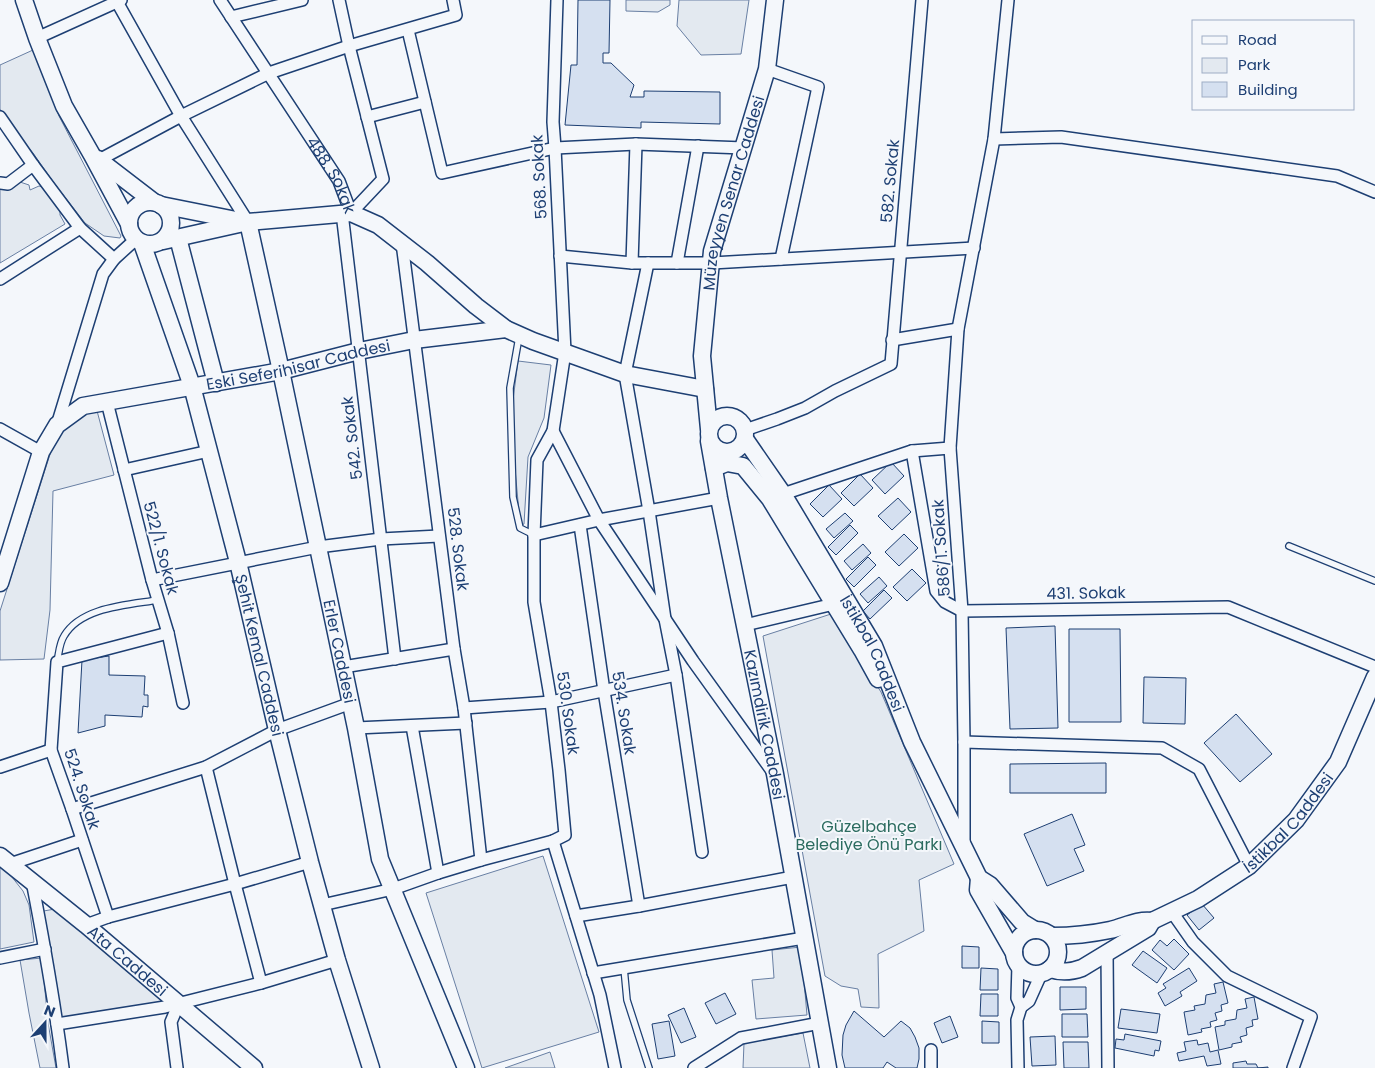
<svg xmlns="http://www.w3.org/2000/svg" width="1375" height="1068" font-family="Poppins,sans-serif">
  <rect width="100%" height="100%" fill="#f4f7fb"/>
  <g fill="#e3e9f0" stroke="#687fa3">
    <path d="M626,0h44v5l-12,7 -32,-1z"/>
    <path d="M679,0h70l-8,54 -40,1 -24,-29z"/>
    <path d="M33,50l26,66 62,120 -1,2 -16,-2 -19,-13 -31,-40 -21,-30 -19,-22 -14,-22v-44z"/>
    <path d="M20,182l9,3 1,5 9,-4 6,2 15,21v6l5,9 -65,39v-77z"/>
    <path d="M518,361l33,4 -7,53 -16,39 -4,67 -3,1 -2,-13 -5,-54 -2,-50z"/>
    <path d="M96,407l18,68 -61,16 -3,119 -6,49 -44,1v-49l52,-163 10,-21z"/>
    <path d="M831,614l50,78 73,172 -35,16 5,51 -46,23 1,54 -18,-1 -3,-18 -17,-3 -16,-10 -62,-340z"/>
    <path d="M543,856l56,176 -117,36 -56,-175z"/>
    <path d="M0,863l4,4 19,24 6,14 5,37 -34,7z"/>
    <path d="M55,909l108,93 -106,17 -19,-107z"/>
    <path d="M801,947l6,68 -51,4 -4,-39 22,-2 -2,-28z"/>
    <path d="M42,958l6,65 8,45h-16l-11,-55 -9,-53z"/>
    <path d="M803,1033l7,35h-67l1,-25z"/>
    <path d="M550,1052l5,16h-50z"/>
  </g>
  <g fill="#d5e0f0" stroke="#1d3f73">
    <path d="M578,0h32l-1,53h-6v10h8l23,22 -4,12h14v-6l76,1v32l-79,-2v6l-76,-3 6,-60h6z"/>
    <path d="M891,462l13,14 -19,18 -13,-14z"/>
    <path d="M860,474l13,14 -19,18 -13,-13z"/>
    <path d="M829,485l13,14 -19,18 -13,-13z"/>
    <path d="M898,498l13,14 -19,18 -14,-14z"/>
    <path d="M845,513l8,8 -19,17 -8,-9z"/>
    <path d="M850,525l8,8 -22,22 -8,-8z"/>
    <path d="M904,534l14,14 -19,18 -14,-14z"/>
    <path d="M863,544l8,9 -19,17 -8,-9z"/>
    <path d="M868,557l8,8 -22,22 -8,-8z"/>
    <path d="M912,569l14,14 -19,18 -14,-14z"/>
    <path d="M879,577l8,9 -19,17 -8,-9z"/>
    <path d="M884,590l8,8 -22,21 -7,-8z"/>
    <path d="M1055,626l3,102 -48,1 -4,-101z"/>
    <path d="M1069,629h51l1,93h-52z"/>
    <path d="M109,656v19l36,1 -1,19h4v12l-5,-1 -1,11 -37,-2v11l-27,7 4,-73z"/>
    <path d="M1144,677l42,1 -1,46 -42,-1z"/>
    <path d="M1236,714l36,40 -32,28 -36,-39z"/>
    <path d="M1106,763v30h-96v-29z"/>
    <path d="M1072,814l13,31 -11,4 10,22 -37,15 -23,-52z"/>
    <path d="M1202,904l12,14 -15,12 -12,-15z"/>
    <path d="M1174,939l15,15 -15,16 -22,-20 8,-10 7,6z"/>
    <path d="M962,946l17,1v21h-17z"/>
    <path d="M1143,951l24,17 -10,15 -25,-18z"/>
    <path d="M981,968l17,1v21h-18z"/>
    <path d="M1189,968l8,13 -17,11 2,4 -17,10 -7,-13 8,-5 -3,-4z"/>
    <path d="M1223,982l5,21 -7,2 1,6 -7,2 2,7 -7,2 1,5 -10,2 1,3 -14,3 -4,-23 11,-2 -1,-4 11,-2 1,-9 10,-2 -2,-9z"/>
    <path d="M1060,987h26v22l-26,1z"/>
    <path d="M725,993l11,21 -20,10 -11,-21z"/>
    <path d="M981,994h17v22h-18z"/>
    <path d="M1254,997l4,22 -6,1 1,6 -7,2 1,7 -7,2 2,5 -10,2v3l-13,3 -4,-23 10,-2v-4l11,-2 1,-9 10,-2 -2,-9z"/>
    <path d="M684,1008l12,29 -15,6 -13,-28z"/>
    <path d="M1121,1009l39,5 -3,19 -39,-5z"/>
    <path d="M854,1011l30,26 17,-16 9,7 5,9 4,11v11l-2,9h-21l-9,-6 -4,6h-38l-3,-13 1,-20 3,-10z"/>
    <path d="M1062,1014h25l1,23h-26z"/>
    <path d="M950,1016l8,21 -16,6 -8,-20z"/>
    <path d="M669,1021l6,35 -17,3 -6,-35z"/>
    <path d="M982,1021l17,1v21h-17z"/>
    <path d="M1125,1034l36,7 -2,10 -4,-1 -1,6 -39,-8 1,-9 8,1z"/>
    <path d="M1055,1036l1,29 -24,1 -2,-29z"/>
    <path d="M1197,1040l1,5 10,-2 2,9 8,-2 3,14 -14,2 -3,-10 -25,5 -2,-8 9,-2 -2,-9z"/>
    <path d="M1063,1042h25l1,26h-25z"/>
    <path d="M1246,1061l1,3h9l2,4 10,-1v1h-35v-5z"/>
  </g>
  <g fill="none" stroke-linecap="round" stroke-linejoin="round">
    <g stroke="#1d3f73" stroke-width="8">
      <g id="lane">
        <path d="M519,337l-9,51 3,109 7,31 14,7"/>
        <path d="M1289,546l86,35"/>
        <path d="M57,662c2,-8 2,-18 7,-26 17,-29 63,-31 94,-36"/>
        <path d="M624,968l3,32 22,68"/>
      </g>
    </g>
    <g stroke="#1d3f73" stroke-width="14">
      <g id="street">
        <path d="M116,0l65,116 67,106"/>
        <path id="s1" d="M220,0l119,181 12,32 32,-34 -34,-133 -10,-46"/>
        <path d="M557,0l-4,122 2,26 10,204 -12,79 -16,29 -3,75v67l17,100 8,68 6,65 -12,6 47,154 15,73"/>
        <path d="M231,17l71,-17"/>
        <path d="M408,30l34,143 113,-25 81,-4 108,4"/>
        <path d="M37,38l84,-38"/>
        <path d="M767,69l51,18 -37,172"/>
        <path d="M0,117l33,48 47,63 34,31"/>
        <path d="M367,117l58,-15"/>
        <path d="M994,139l67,-2 276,39 38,16"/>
        <path d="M99,160l82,-44 88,-43 80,-27 107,-31 -3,-15"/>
        <path d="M0,183l8,1 25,-19"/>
        <path d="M342,213l53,446"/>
        <path d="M402,243l52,406 10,59 17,152"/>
        <path d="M560,256l72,7h80l262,-15"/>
        <path d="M632,263l4,-119"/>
        <path d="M648,263l-23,111 24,137 16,108 11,56 26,177"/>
        <path d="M677,263l21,-117"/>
        <path d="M0,279l80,-51"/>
        <path d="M892,340l66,-11"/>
        <path d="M107,402l45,178 16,53 15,70"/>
        <path d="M57,425l46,-151 11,-15 22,-20"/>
        <path d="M0,429l41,23"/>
        <path d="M745,430l32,-11 28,-11 30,-17 56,-27 31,-364"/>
        <path d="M553,431l46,89 94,141 79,110"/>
        <path d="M912,451l24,140 9,11 17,9 266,-4 147,60"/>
        <path d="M124,470l85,-19"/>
        <path d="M783,494l129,-43 38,-3"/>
        <path d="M580,525l24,166 35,215"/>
        <path d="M534,535l65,-15 120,-22"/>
        <path d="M152,580l166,-33 63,-8 58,-3"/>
        <path d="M745,625l89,-21"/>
        <path d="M343,667l111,-18"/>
        <path d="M464,708l87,-6 125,-27"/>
        <path d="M412,726l26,147"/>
        <path d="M356,728l110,-5"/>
        <path d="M964,742l198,6 37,21 50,97"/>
        <path d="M0,767l51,-17"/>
        <path d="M206,767l29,117 26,99"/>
        <path d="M72,809l134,-42 71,-37 74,-27"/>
        <path d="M964,843v-101l-2,-131 -12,-163 8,-119 36,-190 14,-139"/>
        <path d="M10,864l72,-24"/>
        <path d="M32,881c12,62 23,124 31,187"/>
        <path d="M322,905l71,-16 45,-16 43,-13 72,-19"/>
        <path d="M1172,912l21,30 34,34 84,41 -18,51"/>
        <path d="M576,916l63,-10 154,-29"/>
        <path d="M108,917l-36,-108 -21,-59 6,-88 111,-29"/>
        <path d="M86,925l22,-8 127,-33 75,-22"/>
        <path d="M1107,952l1,116"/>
        <path d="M0,958l45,-9"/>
        <path d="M593,973l211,-35"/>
        <path d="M1021,1007l8,-6 13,-29"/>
        <path d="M57,1024l108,-17 96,-24 76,-23"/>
        <path d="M177,1068l-6,-46 8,-19"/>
        <path d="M694,1068l47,-30 79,-15"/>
        <path d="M931,1068v-18"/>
        <path d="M1018,1068l-1,-48 4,-13 -4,-9 1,-33"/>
      </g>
    </g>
    <g stroke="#1d3f73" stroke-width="19">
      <g id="secondary">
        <path d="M24,0l13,38 27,68 28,49 37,69"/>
        <path d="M98,159l56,43"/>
        <circle cx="150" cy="223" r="21"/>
        <path d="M161,205l80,16"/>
        <path id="s2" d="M248,222l33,149 75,357 24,131 86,209"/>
        <path d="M178,238l38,145"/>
        <path d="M163,241l85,-19 103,-9 27,12 49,38 49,43 30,23"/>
        <path id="s3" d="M142,243l50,143 46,176 39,168 33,132 27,98 34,108"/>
        <circle cx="727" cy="434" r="18"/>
        <path id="s4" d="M709,429l-7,-73 10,-105 55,-182 8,-69"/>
        <path id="s5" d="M745,439l38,55 91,152 38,96 67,136 11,7 32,37 13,8"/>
        <path id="s6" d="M709,441l10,57 56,276 53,294"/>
        <path d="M714,468l13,-5 16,3 27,33 92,151 16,29"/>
        <path id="s7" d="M0,583l41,-131 16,-27 26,-19 198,-35 78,-20 55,-11 92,-11 27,12 92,33 80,15"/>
        <path id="s8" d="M0,856l86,69 168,143"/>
        <path d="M979,878l-1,12 36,63"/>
        <circle cx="1036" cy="952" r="22"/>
        <path id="s9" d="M1052,936c19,0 39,-2 58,-6 14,-3 27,-11 42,-9l46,-22 51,-33 47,-46 42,-58 37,-85"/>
        <path d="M1050,969c12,4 21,3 32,-1l66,-40 4,-7"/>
      </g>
    </g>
    <use href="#lane" stroke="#f4f7fb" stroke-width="5.5"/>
    <use href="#street" stroke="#f4f7fb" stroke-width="11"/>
    <use href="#secondary" stroke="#f4f7fb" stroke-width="16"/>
  </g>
  <g text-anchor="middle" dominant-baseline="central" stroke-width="4" stroke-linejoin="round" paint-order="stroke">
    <g font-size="16" fill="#1d3f73" stroke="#f4f7fb">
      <text stroke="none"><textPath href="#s1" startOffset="208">488. Sokak</textPath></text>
      <text transform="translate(539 177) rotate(-93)">568. Sokak</text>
      <text transform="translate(890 181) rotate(-85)">582. Sokak</text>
      <text stroke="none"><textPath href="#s4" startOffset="240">Müzeyyen Senar Caddesi</textPath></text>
      <text stroke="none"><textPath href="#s7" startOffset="420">Eski Seferihisar Caddesi</textPath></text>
      <text transform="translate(352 438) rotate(-97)">542. Sokak</text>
      <text transform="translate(161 548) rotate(75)">522/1. Sokak</text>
      <text transform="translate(941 548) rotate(-94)">586/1. Sokak</text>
      <text transform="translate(458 549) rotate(83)">528. Sokak</text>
      <text transform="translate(1086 593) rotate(-1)">431. Sokak</text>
      <text stroke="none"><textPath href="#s2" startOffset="439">Erler Caddesi</textPath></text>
      <text stroke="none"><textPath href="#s5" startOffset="250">İstikbal Caddesi</textPath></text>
      <text stroke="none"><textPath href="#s3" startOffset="429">Şehit Kemal Caddesi</textPath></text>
      <text transform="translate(568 713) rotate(82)">530. Sokak</text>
      <text transform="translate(624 713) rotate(81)">534. Sokak</text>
      <text stroke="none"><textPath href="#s6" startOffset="289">Kazımdirik Caddesi</textPath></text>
      <text transform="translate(82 789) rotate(72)">524. Sokak</text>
      <text stroke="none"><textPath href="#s9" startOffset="272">İstikbal Caddesi</textPath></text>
      <text stroke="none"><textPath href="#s8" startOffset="165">Ata Caddesi</textPath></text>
    </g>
    <g font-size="16" fill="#2c6c60" stroke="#f4f7fb">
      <text x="869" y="826">Güzelbahçe<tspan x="869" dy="18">Belediye Önü Parkı</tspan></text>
    </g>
  </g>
  <rect x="1192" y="20" width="162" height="90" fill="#f4f7fb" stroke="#9eadc5"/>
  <rect x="1202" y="36" width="25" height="8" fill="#f4f7fb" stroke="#9eadc5"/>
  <text x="1238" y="45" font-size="15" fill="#1d3f73">Road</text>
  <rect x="1202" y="58" width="25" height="15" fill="#e3e9f0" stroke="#9eadc5"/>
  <text x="1238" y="70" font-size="15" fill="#1d3f73">Park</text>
  <rect x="1202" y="82" width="25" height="15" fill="#d5e0f0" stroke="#9eadc5"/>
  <text x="1238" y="95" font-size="15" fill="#1d3f73">Building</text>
  <g transform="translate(45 1023) rotate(21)" stroke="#f4f7fb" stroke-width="4" paint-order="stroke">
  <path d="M0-4L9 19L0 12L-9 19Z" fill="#1d3f73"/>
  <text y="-8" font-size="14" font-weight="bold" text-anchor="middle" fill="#1d3f73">N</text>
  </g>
</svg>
